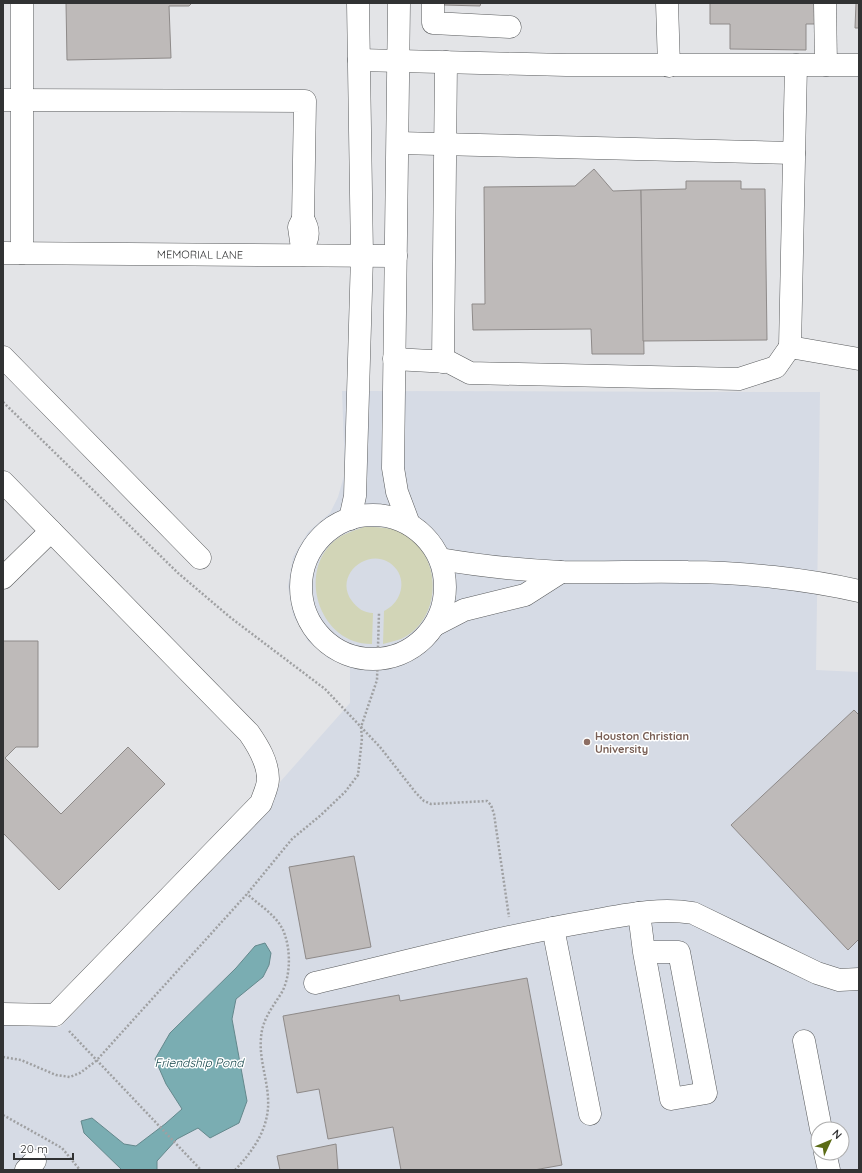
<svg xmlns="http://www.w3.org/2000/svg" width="862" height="1173" font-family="Quicksand,sans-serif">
  <rect width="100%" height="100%" fill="#e3e4e7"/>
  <path fill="#d6dbe5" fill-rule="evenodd" d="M342,391l478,1 -4,278 43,2v498h-856v-145l57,2 211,-218 9,-27 70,-79v-35l-22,-10 -20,-17 -15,-26 -5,-29 5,-29 15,-25 22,-19 8,-16 7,-25zM818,1129h24v24h-24z"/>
  <path fill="#d2d5b7" d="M364,527c13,0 25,0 36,5 43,20 44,87 1,107 -5,2 -12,3 -18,5l1,-33c15,-7 23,-26 13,-41 -21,-29 -66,2 -45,31 5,7 12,12 21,12l-1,31c-50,1 -75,-67 -40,-101 9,-9 21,-12 32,-16z"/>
  <path fill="#7aadb2" stroke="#64888c" d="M265,943l6,10 -2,12 -6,12 -27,22 -4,20 15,82 -8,22 -29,15 -12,-10 -21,11 -20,22v9h-35l-38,-37 -3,-12 11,-3 32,26 12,2 29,-22 17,-15 -16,-25 -11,-25 15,-26 66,-65 19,-22z"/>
  <g fill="#bebab9" stroke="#8e8a89">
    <path d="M66,3h126l-3,3h-20l2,52 -104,2z"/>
    <path d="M444,3h37l-1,3 -36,-1z"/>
    <path d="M710,3h109l1,21h-14v26l-76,-1v-25h-20z"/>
    <path d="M856,3h3v25h-4z"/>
    <path d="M594,169l19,22 28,-1 3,164h-52l-1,-25 -118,1 -1,-26h13l-1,-117 91,-1z"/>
    <path d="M686,181h55v8h24l2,151 -124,1 -2,-151 45,-1z"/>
    <path d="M3,641h35v106h-22l-11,11 56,56 67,-67 37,37 -106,106 -56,-57z"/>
    <path d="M854,710l5,5v224l-11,11 -117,-125z"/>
    <path d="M354,856l17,91 -65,12 -17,-92z"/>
    <path d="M527,978l35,187 -28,5h-133l-8,-43 -65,12 -9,-50 -22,4 -14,-77 116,-21 1,6z"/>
    <path d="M336,1144l2,26h-58l-3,-14z"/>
  </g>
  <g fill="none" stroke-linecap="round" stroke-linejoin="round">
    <g stroke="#5a5c5e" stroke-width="23">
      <g id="minor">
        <path d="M22,3v250"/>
        <path d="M399,3l-6,465 4,24 12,32"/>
        <path d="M433,3v20l77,4"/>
        <path d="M667,3l2,63"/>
        <path d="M825,3l1,62"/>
        <path d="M359,60l207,5h293"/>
        <path d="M3,100l302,1 -2,118"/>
        <path d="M398,143l396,10"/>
        <path id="s1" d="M3,253l393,3"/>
        <path d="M303,255l-4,-28 4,-8c6,10 7,18 0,27"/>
        <path d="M790,347l6,-282"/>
        <path d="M3,357l197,201"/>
        <path d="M394,359l55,3 21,11 269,6 37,-12 14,-20 69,12"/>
        <path d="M443,362l3,-300"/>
        <path d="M3,482l246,251c9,13 19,29 19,46 0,8 -5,17 -7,24l-206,212 -52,-1"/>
        <circle cx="373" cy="587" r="72"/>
        <path d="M350,519l5,-23 7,-240 -4,-253"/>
        <path d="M440,559c40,7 80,11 121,13 42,1 84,-1 127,0 53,0 119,7 171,19"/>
        <path d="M3,578l48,-47"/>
        <path d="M435,625l29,-15 61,-15 36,-23"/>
        <path d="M639,913l5,39 27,147 35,-6 -27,-141h-35"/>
        <path d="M553,928l37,186"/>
        <path d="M315,983c90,-21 179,-45 270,-61 36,-6 71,-15 108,-9l124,60 22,7 20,-1"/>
        <path d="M804,1041l17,88"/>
        <path d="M825,1153l4,17"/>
        <path d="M26,1170l9,-9"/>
      </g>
    </g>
    <g stroke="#9fa0a2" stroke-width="2.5" stroke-dasharray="2 2" stroke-linecap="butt">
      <path d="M3,402l175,171 53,45 94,71 55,58 36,46 8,8 7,3 56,-3 4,4 3,9 15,103"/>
      <path d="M69,1031l132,139"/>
      <path d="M3,1057l18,3 35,15 14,2 10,-4 16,-12 151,-167 45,-55 29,-24 24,-23 13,-17 4,-37 -1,-11 16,-47 2,-67"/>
      <path d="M3,1115l59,33 18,22"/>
      <path d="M235,1170c19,-20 35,-43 33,-72 -1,-20 -9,-40 -7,-60 1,-19 12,-31 21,-46 9,-17 9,-44 1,-62 -7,-15 -25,-26 -36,-36"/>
    </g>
    <use href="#minor" stroke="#fff" stroke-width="22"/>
  </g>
  <circle fill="#8d6e63" stroke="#fff" stroke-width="1.5" cx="587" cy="742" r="4"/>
  <g text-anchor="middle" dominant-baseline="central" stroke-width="3" stroke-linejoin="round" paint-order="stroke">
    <g font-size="11" fill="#313233" stroke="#fff">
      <text stroke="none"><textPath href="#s1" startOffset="197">MEMORIAL LANE</textPath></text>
    </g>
    <g font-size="11" font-weight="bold" fill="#785e54" stroke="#fff" text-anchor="start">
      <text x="595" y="736">Houston Christian<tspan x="595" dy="13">University</tspan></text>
    </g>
    <g font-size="12" font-style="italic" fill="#16464a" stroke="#fff">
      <text x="199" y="1062">Friendship Pond</text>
    </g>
  </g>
  <rect width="862" height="1173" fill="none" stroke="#313233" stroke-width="8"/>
  <g transform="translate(830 1141) rotate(46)"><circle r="19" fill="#ffffff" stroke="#adadad"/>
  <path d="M0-3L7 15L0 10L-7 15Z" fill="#5b6b15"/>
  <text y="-6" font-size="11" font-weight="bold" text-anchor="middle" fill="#313233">N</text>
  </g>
  <path d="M14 1153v6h59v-6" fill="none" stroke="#313233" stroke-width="2"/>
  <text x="20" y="1153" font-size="12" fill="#313233" stroke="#ffffff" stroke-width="3" paint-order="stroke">20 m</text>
</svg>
